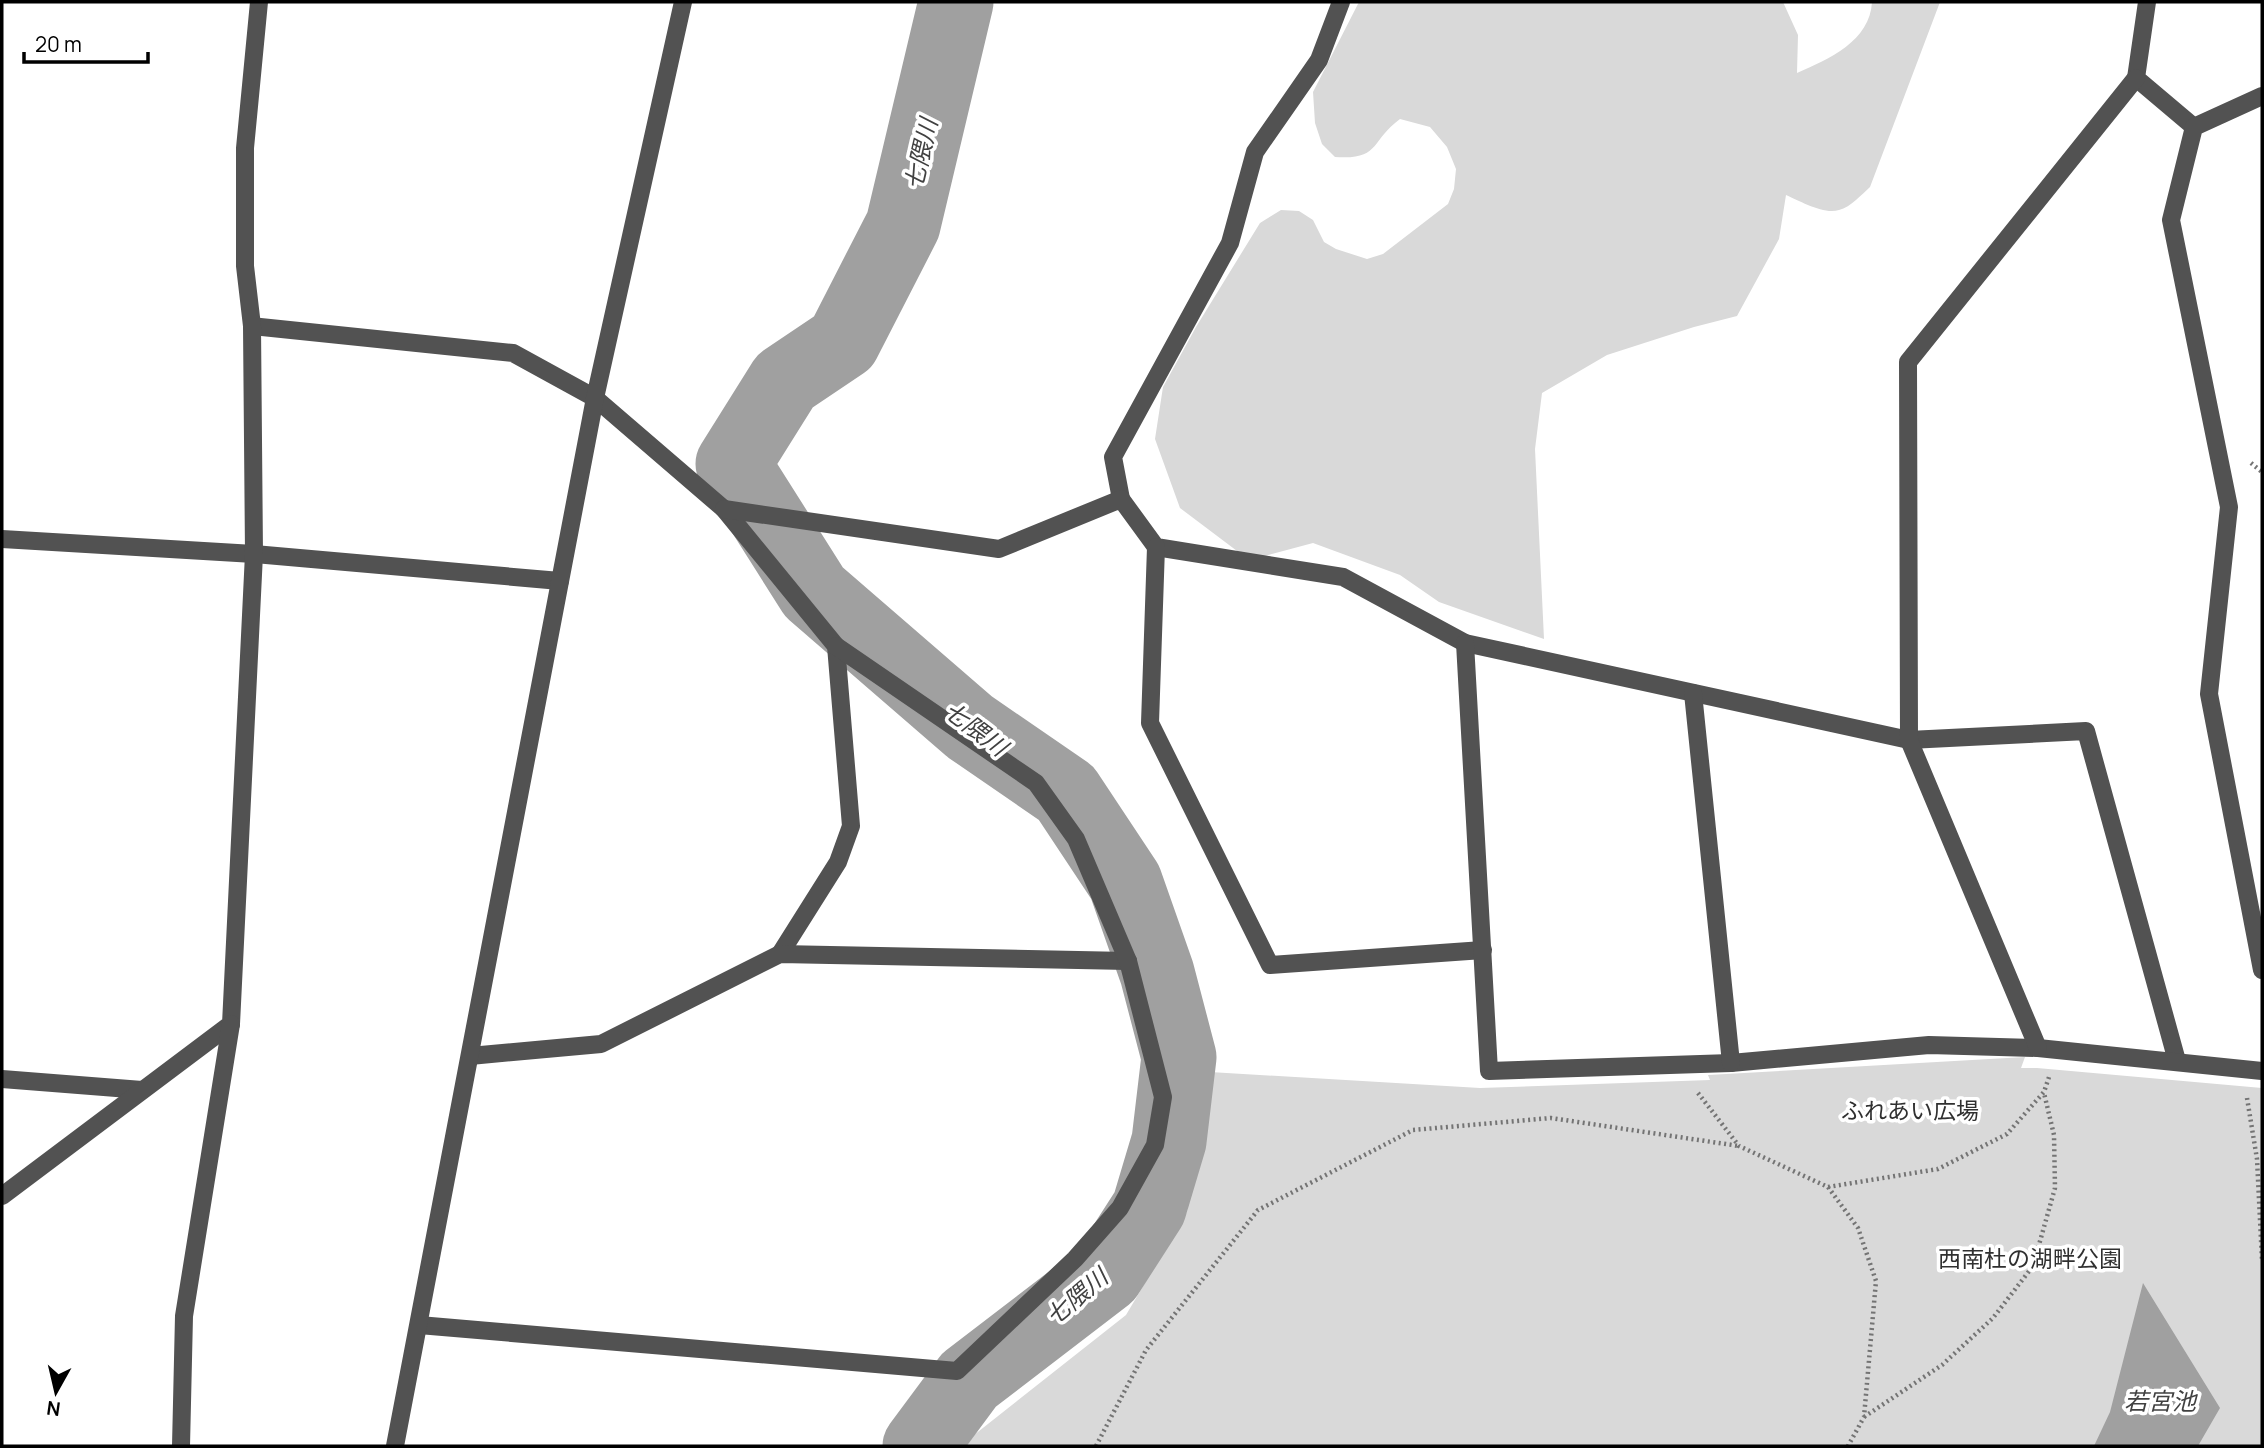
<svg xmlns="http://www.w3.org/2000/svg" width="2264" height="1448" font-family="Manrope,'Noto Sans JP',sans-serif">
  <rect width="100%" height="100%" fill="#fff"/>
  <g fill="#d9d9d9">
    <path d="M1359,2h424l15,33 -1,38c32,-14 73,-32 75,-71h68l-70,185c-8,7 -19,20 -31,23 -15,5 -39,-9 -53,-15l-7,44 -42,77 -43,11 -87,28 -65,38 -7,56 9,190 -105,-37 -39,-27 -87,-32 -64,17 -69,-52 -25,-69 8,-52 33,-60 64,-104 21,-13 18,1 14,9 11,22 12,7 31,10 16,-5 65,-50 6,-15 2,-20 -9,-22 -17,-20 -30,-8c-31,23 -19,41 -65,38l-13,-13 -7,-21 -2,-31z"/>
    <path d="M2025,1057l-4,11h16l225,20v358h-1296l8,-11 152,-120 61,-103 23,-140 270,16 230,-8 -2,-5z"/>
  </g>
  <path fill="#a0a0a0" d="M2143,1283l77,125 -22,38h-104l16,-34z"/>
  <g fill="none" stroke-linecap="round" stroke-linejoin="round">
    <path stroke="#a0a0a0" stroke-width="75" d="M920,1446l49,-66 137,-105 43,-67 20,-67 10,-84 -22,-84 -32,-91 -59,-89 -96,-66 -156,-135 -81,-128 52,-83 58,-39 60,-117 53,-223"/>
    <g stroke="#747474" stroke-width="4.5" stroke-dasharray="2 3.5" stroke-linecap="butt">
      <path d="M2251,463l11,9"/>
      <path d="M1698,1093l41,53 89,41 110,-18 69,-35 37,-42 5,-15"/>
      <path d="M2247,1098l10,61 5,101"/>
      <path d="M1828,1187l30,41 18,53 -12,136 -16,29"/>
      <path d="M1864,1417l78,-52 51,-47 40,-52 22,-78 -1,-53 -10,-42"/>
      <path d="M1096,1446l50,-96 112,-140 155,-80 138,-12 188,28"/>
    </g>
    <g stroke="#525252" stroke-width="18">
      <path d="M2147,2l-11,76 58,49"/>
      <path d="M2262,96l-68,31 -23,93 58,287 -20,187 53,276"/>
      <path d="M252,326l261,27 82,45 129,111 112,137 15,180 -13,36 -58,92"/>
      <path d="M1121,499l-8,-42 117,-214 25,-91 64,-92 22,-58"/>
      <path d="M724,509l275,40 122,-50 35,48 187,30 122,66 444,97 177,-9 91,330"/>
      <path d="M2,539l252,15 306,27"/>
      <path d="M1156,547l-6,176 120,242 213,-15"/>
      <path d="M1465,643l24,428 242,-8 198,-18 109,3 224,23"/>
      <path d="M1693,693l38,370"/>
      <path d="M2038,1048l-129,-308 -1,-378 228,-284"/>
      <path d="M470,1056l131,-12 179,-90 348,7"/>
      <path d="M2,1079l140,11"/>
      <path d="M2,1196l229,-172 23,-470 -2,-228 -7,-60v-118l14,-146"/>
      <path d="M419,1325l538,46 118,-112 45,-51 35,-63 8,-48 -35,-136 -52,-122 -40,-56 -200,-137"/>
      <path d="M181,1446l3,-130 47,-292"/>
      <path d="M395,1446l200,-1048 88,-396"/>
    </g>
  </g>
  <g text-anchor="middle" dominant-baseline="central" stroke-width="7" stroke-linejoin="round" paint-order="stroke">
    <g font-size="23" fill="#303030" stroke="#fff">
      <text x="1910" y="1110">ふれあい広場</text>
      <text x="2030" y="1258">西南杜の湖畔公園</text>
    </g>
    <g font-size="24" font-style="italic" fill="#414141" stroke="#fff">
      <text transform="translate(920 154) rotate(-77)">七隈川</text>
      <text transform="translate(976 728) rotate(37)">七隈川</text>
      <text transform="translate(1076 1296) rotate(-40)">七隈川</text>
      <text x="2160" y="1400">若宮池</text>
    </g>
  </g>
  <rect width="2264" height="1448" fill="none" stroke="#000000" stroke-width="7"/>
  <g transform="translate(56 1392) rotate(188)" stroke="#ffffff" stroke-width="5" paint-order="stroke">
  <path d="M0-5L12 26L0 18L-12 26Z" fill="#000000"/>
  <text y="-10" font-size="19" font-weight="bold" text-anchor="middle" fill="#000000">N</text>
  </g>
  <path d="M24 52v10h124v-10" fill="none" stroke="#000000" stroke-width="3.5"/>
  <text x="35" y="52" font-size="21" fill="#000000" stroke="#ffffff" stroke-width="5" paint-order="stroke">20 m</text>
</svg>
